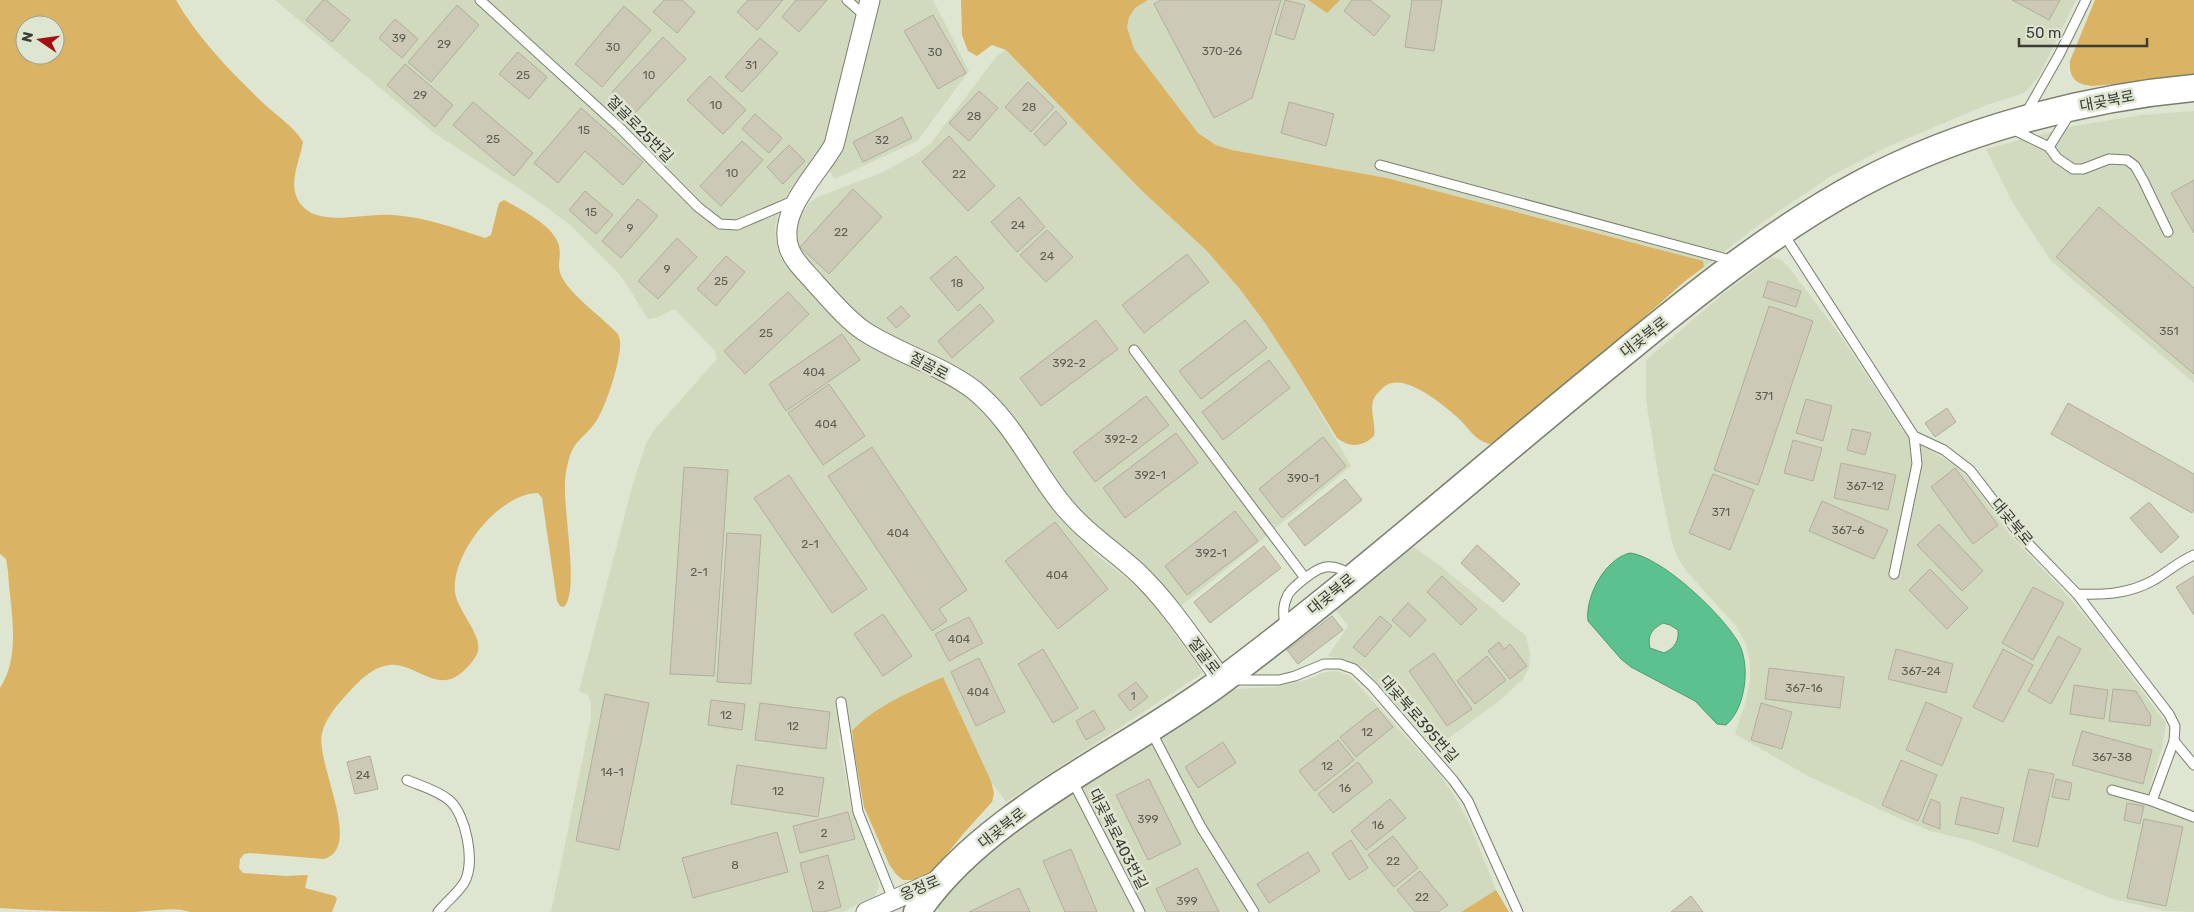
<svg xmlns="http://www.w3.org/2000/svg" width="2194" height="912" font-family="Rubik,'Noto Sans KR',sans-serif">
  <rect width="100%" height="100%" fill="#dee5d1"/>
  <g fill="#d1dabf">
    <path d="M275,0h587l-35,135 -7,19 -18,24 -15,16 -9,21 -3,12 1,14 6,19 36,42 28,25 117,66 39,35 64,96 33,33 49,38 55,78 -197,129 -15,-21 -48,-104 -31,13 -52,33 -8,8 -13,8 12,68 26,68 2,12 -4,9 -32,16h-292l40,-194v-15l-3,-8 -9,-4 53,-204 14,-43 8,-14 63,-71 -2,-8 -40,-42 -19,9 -8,1 -27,-43 -52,-52 -41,-30 -94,-61z"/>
    <path d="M879,0h54l36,71 -52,70 -82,38 -7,-10z"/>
    <path d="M1148,0h160l19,12 13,-12h736l-37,76 -15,17 -40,13 -97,41 -56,29 -71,48 -56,43 -56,-21 -261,-68 -155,-28 -16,-5 -18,-12 -64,-84 -7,-22 2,-10 6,-9z"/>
    <path d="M1006,50l135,140 65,60 33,38 26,35 30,46 56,97 -171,141 -105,-102 -56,-80 -31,-34 -32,-24 -88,-44 -13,-9 -50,-52 -11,-22 3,-21 12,-16 9,-6 65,-25 33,-18 15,-11 65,-86z"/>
    <path d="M2194,111v272l-143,-122 -38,-58 -27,-54 88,-23 67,-11z"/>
    <path d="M1772,257l10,3 8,9 53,70 59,90 9,10 45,27 14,14 41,56 48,50 36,42 71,95 -4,25 -11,34 -3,23 46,18v89l-30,-1 -55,-13 -111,-47 -30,-11 -38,-9 -36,-15 -86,-40 -73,-42 10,-30 5,-23v-18l-4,-19 -10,-18 -49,-54 -10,-15 -6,-19 -11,-52 -14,-86v-40l77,-66z"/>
    <path d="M1408,543l36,26 82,67 4,17 -1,15 -6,11 -24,22 -64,47 -70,-79 -19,-10 -18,-3 20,-30 -16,-21z"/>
    <path d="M1333,671l8,1 10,5 89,97 18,28 12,23 26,65 -35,22h-522l-3,-9 28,-30 67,-54 192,-126 13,-4 38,-2 32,-7 16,-7z"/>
  </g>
  <g fill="#dab364" fill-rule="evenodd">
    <path d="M0,0h176c21,37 54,71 84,100 13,13 35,27 43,42 -3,18 -14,39 -6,56 3,8 12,15 20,17 20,7 53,-2 76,0 32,2 61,13 92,23l6,-3 8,-32 5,-3c16,9 51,26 55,46 3,13 -4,19 4,33 10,18 40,39 55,55 1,4 3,8 2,11 0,17 -13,58 -22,73 -5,10 -15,17 -22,26 -6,8 -8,18 -10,28 -6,29 15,117 -2,135l-4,-1 -3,-5 -15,-103 -4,-5c-39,0 -87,61 -83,99 2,19 30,45 22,62 -4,8 -11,15 -17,20 -24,19 -46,-12 -71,-9 -18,3 -29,15 -40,27 -11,12 -23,25 -27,41 -7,30 42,115 2,126l-74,-6 -6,1 -4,5 -1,9 4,5 43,3 22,-1 -3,13 30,8 2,3 -5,13h-142c-18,-6 -38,0 -57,0 -45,0 -89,-1 -133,-4v-220c22,-34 10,-79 8,-117l-2,-12 -6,-5zM25,25h30v30h-30z"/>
    <path d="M961,0h187l-13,8 -6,9 -2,10 7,22 64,84 18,12 16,5 155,28 316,83 1,6 -19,14 -105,93 -89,70c-16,-2 -24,-19 -35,-28 -15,-13 -52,-44 -71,-30 -5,4 -10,9 -12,15 -3,11 3,23 1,35 -12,11 -24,12 -37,2l-42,-69 -30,-46 -26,-35 -33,-38 -65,-60 -135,-140 -14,-5 -15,11 -9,-5 -6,-16z"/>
    <path d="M1308,0h32l-13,13z"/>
    <path d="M2095,0h99v77l-102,9c-17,-2 -23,-8 -22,-25z"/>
    <path d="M943,677l48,104 3,12 -2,9 -29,32 -31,39 -20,7h-9l-7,-6 -7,-10 -25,-57 -10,-57 -2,-19c22,-24 61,-41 91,-54z"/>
    <path d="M1496,890l13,22h-48z"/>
  </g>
  <path fill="#5bc28f" stroke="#519a74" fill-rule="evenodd" d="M1630,553c32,4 92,61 108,89 13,22 8,66 -12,83l-9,-1 -22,-23 -64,-34 -10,-8 -33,-38c-3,-25 17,-62 42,-68zM1663,623l7,2 8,5c1,11 -3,18 -14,23l-14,-5c-3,-13 2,-19 13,-25z"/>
  <g fill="#cccab6" stroke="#b1af9b">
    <path d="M323,0h3l24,20 -18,22 -26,-22z"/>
    <path d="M664,0h18l13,12 -18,21 -24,-21z"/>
    <path d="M748,0h35l-26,30 -20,-18z"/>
    <path d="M796,0h31l-28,32 -17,-15z"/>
    <path d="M1161,0h120l-29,98 -38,20 -60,-114z"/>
    <path d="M1285,0l20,5 -11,35 -19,-6z"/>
    <path d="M1352,0h18l20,16 -16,20 -30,-25z"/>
    <path d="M1412,0h30l-8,51 -29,-4z"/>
    <path d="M2012,0h48l-11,20z"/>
    <path d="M457,5l22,20 -48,57 -23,-20z"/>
    <path d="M624,6l27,24 -49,57 -27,-23z"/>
    <path d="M933,15l33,58 -28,16 -34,-58z"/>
    <path d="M395,19l23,20 -16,19 -23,-20z"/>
    <path d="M663,37l23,22 -51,54 -23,-21z"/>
    <path d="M760,38l18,15 -36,39 -17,-15z"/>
    <path d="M518,52l29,25 -18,22 -30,-25z"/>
    <path d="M405,64l48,41 -18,22 -48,-42z"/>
    <path d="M710,76l36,34 -23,24 -36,-34z"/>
    <path d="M1028,82l26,25 -23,25 -26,-25z"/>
    <path d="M979,91l19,17 -29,33 -20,-18z"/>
    <path d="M473,102l60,51 -19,23 -61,-51z"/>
    <path d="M1289,102l45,12 -8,32 -45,-13z"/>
    <path d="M581,108l62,54 -20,23 -38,-34 -27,32 -24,-20z"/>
    <path d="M1056,111l11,12 -22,23 -11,-12z"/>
    <path d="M755,114l27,24 -13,15 -27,-24z"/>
    <path d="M902,117l10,21 -49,24 -10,-20z"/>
    <path d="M949,136l46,50 -27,25 -46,-49z"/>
    <path d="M742,141l21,19 -42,46 -21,-20z"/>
    <path d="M789,145l16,16 -22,23 -16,-17z"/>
    <path d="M2194,180v53l-23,-40z"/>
    <path d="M853,189l29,28 -53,57 -29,-27z"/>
    <path d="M585,191l28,24 -17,19 -27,-24z"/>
    <path d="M1019,197l26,30 -28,25 -26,-30z"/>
    <path d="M638,199l20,17 -37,42 -19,-17z"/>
    <path d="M2099,207l95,81v86l-138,-117z"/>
    <path d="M1047,230l26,27 -27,25 -26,-27z"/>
    <path d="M677,238l20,19 -39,42 -20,-18z"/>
    <path d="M1187,254l22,28 -65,51 -22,-28z"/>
    <path d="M726,256l19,16 -29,34 -19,-17z"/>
    <path d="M956,256l28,32 -26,23 -28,-33z"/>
    <path d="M1768,281l33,10 -5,16 -33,-10z"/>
    <path d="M788,292l21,22 -64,60 -21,-23z"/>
    <path d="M980,304l14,17 -42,37 -14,-17z"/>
    <path d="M901,306l9,10 -14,12 -9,-10z"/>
    <path d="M1769,306l44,15 -55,164 -44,-15z"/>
    <path d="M1096,320l22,29 -77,57 -21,-28z"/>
    <path d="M1245,320l22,28 -66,51 -22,-28z"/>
    <path d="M842,334l18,26 -74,51 -17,-27z"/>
    <path d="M1269,360l21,28 -67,52 -21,-28z"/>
    <path d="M829,384l36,52 -42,29 -35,-52z"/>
    <path d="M1146,396l23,29 -74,57 -22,-30z"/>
    <path d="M1806,399l26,7 -9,35 -27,-8z"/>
    <path d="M2068,403l126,71v36l-2,3 -141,-79z"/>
    <path d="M1947,408l9,14 -21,15 -10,-14z"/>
    <path d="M1852,429l19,4 -6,22 -18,-5z"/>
    <path d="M1176,433l22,30 -73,55 -22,-30z"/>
    <path d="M1323,437l23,29 -64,52 -23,-29z"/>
    <path d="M1793,440l29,8 -9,33 -29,-8z"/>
    <path d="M872,447l95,143 -28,19 8,12 -15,10 -104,-155z"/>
    <path d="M1841,463l55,12 -8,35 -54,-12z"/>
    <path d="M684,467l44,3 -14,206 -44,-2z"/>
    <path d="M1955,468l43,57 -25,19 -42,-57z"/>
    <path d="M1713,474l41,16 -24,60 -41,-17z"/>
    <path d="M789,475l78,114 -35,24 -78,-115z"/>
    <path d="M1345,479l17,21 -57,46 -17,-22z"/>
    <path d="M1822,501l66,29 -14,29 -65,-28z"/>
    <path d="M2149,502l30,35 -18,16 -31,-35z"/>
    <path d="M1235,511l23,30 -71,54 -22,-29z"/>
    <path d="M1055,522l53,67 -50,40 -53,-68z"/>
    <path d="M1939,524l44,47 -21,20 -45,-46z"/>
    <path d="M727,533l34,2 -10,149 -34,-2z"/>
    <path d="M1477,545l43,39 -17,18 -42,-39z"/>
    <path d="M1264,546l17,22 -71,55 -16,-21z"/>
    <path d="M1930,569l38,39 -21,21 -38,-39z"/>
    <path d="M1442,576l35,33 -16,16 -34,-33z"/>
    <path d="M2194,576v39l-18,-28z"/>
    <path d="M2033,587l31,16 -31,57 -31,-17z"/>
    <path d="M1408,603l18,17 -16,17 -18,-17z"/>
    <path d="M883,614l29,42 -29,20 -29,-42z"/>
    <path d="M1332,616l11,14 -45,34 -11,-14z"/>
    <path d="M1380,616l12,10 -27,31 -12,-10z"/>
    <path d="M969,617l14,26 -34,18 -14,-27z"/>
    <path d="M2058,636l23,13 -30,55 -23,-13z"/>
    <path d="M1499,642l5,7 6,-5 17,22 -17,13 -22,-28z"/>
    <path d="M1043,649l35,59 -25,15 -35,-59z"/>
    <path d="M1896,649l57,15 -7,29 -58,-14z"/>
    <path d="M2003,649l30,16 -30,57 -30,-15z"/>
    <path d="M1434,653l38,56 -25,17 -38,-55z"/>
    <path d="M1487,656l19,24 -31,24 -18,-23z"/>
    <path d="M979,658l26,54 -29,14 -25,-54z"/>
    <path d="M1769,668l75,9 -4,31 -75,-9z"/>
    <path d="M1136,682l12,15 -18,14 -12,-16z"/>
    <path d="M2074,685l34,5 -4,29 -34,-5z"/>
    <path d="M2113,689l23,2 15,25 -1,10 -41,-5z"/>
    <path d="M605,694l44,9 -30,147 -43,-9z"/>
    <path d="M711,700l34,4 -3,26 -34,-5z"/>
    <path d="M1926,702l36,16 -20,48 -36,-16z"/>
    <path d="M760,703l70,9 -4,37 -71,-9z"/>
    <path d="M1761,703l31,9 -10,37 -31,-9z"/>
    <path d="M1377,708l16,19 -37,30 -16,-20z"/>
    <path d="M1094,710l11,19 -19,11 -10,-19z"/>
    <path d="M2082,731l70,19 -9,34 -71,-19z"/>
    <path d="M1338,740l16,20 -39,31 -16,-20z"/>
    <path d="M1223,742l13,21 -38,25 -13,-21z"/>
    <path d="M370,756l8,33 -23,5 -8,-32z"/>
    <path d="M1901,760l36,15 -19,46 -36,-16z"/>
    <path d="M1358,762l15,20 -40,31 -15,-19z"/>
    <path d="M737,765l87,13 -6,39 -87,-13z"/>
    <path d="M2029,769l25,5 -16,73 -25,-6z"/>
    <path d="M1149,779l32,65 -33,16 -32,-65z"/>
    <path d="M2056,779l16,4 -3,17 -17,-3z"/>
    <path d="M1961,797l43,11 -6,26 -43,-10z"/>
    <path d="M1390,799l16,19 -40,32 -15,-19z"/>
    <path d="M1931,799l9,4v26l-18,-7z"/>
    <path d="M2127,803l17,3 -4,18 -16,-4z"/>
    <path d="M848,812l7,27 -55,14 -7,-27z"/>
    <path d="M2144,819l39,8 -17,79 -39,-8z"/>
    <path d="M777,832l11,40 -95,26 -11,-40z"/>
    <path d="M1393,836l25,32 -24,19 -26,-32z"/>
    <path d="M1351,840l17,28 -19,12 -17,-27z"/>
    <path d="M1071,849l26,63h-32l-22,-51z"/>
    <path d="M1308,852l12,19 -51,32 -12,-19z"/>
    <path d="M828,855l13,52 -17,5h-11l-13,-49z"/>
    <path d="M1197,868l22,44h-52l-11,-23z"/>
    <path d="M1420,871l28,34 -10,7h-23l-18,-22z"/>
    <path d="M1019,888l11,24h-61z"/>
    <path d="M1691,896l12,16h-32z"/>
  </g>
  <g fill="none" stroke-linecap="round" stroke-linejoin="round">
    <g stroke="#797f6c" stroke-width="11">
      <g id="lane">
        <path d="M480,0l139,127 79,80 22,17 17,1 56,-24"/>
        <path d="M847,0l18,16"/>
        <path d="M2025,115l34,-60 27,-55"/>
        <path d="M2014,130l35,17 8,11 16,11h10l26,-10 18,1 8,6 8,14 25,52"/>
        <path d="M2049,147l20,-32"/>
        <path d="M1380,165l354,96"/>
        <path d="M1783,233l131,203 30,14 26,20 50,65 57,59c28,1 52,0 77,-14 13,-8 26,-19 40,-25"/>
        <path d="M1134,350l171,228"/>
        <path d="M1894,574l23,-110 -3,-28"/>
        <path d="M2077,594l92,120 6,12 -1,15 -22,60 -40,-11"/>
        <path d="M1286,628c-3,-11 -4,-21 1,-31 2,-6 8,-10 12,-14 19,-16 30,-23 52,-8"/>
        <path d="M1232,680h47l16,-4 29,-12h16l14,5 18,17 81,94 15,21 50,111"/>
        <path d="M841,702l17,110 35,87"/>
        <path d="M1151,731l50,96 53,85"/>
        <path d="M2174,741l20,24"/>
        <path d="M407,780c14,6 30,10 42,20 17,14 27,63 15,83 -7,11 -18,19 -26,29"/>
        <path d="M1072,780l68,132"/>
        <path d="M2152,801l42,16"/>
      </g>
    </g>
    <g stroke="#797f6c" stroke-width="21">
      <g id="street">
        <path d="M870,0l-36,145c-17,30 -57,66 -45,103 4,13 18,25 27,36 15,16 30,35 48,47 35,23 77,34 110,59 39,32 57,75 87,113 22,28 52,47 78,71 32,31 57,71 84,107"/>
        <path d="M866,912l77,-34"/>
      </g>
    </g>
    <g stroke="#797f6c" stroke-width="29">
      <path id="secondary" d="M917,912c68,-101 211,-160 307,-233 135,-101 260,-213 391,-319 75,-62 159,-130 245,-176 99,-53 223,-86 334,-96"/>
    </g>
    <use href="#lane" stroke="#fff" stroke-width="9"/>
    <use href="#street" stroke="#fff" stroke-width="19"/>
    <use href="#secondary" stroke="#fff" stroke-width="26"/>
  </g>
  <g text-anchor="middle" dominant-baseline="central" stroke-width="5" stroke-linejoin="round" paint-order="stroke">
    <g font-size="12" fill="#5e6054">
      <text x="399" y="38">39</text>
      <text x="444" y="44">29</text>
      <text x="613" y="47">30</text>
      <text x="1222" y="51">370-26</text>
      <text x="935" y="52">30</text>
      <text x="751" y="65">31</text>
      <text x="523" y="75">25</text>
      <text x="649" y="75">10</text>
      <text x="420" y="95">29</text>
      <text x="716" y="105">10</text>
      <text x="1029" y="107">28</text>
      <text x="974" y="116">28</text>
      <text x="584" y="130">15</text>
      <text x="493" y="139">25</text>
      <text x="882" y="140">32</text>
      <text x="732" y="173">10</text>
      <text x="959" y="174">22</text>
      <text x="591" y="212">15</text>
      <text x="1018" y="225">24</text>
      <text x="630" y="228">9</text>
      <text x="841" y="232">22</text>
      <text x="1047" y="256">24</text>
      <text x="667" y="269">9</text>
      <text x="721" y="281">25</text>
      <text x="957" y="283">18</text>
      <text x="2169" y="331">351</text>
      <text x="766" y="333">25</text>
      <text x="1069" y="363">392-2</text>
      <text x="814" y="372">404</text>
      <text x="1764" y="396">371</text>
      <text x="826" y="424">404</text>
      <text x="1121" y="439">392-2</text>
      <text x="1150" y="475">392-1</text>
      <text x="1303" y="478">390-1</text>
      <text x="1865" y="486">367-12</text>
      <text x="1721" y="512">371</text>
      <text x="1848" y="530">367-6</text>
      <text x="898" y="533">404</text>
      <text x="810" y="544">2-1</text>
      <text x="1211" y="553">392-1</text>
      <text x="699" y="572">2-1</text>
      <text x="1057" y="575">404</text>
      <text x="959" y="639">404</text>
      <text x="1921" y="671">367-24</text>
      <text x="1804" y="688">367-16</text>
      <text x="978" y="692">404</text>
      <text x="1133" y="696">1</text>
      <text x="726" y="715">12</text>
      <text x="793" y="726">12</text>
      <text x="1367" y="732">12</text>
      <text x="2112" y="757">367-38</text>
      <text x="1327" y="766">12</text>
      <text x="612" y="772">14-1</text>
      <text x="363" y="775">24</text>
      <text x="1345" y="788">16</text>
      <text x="778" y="791">12</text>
      <text x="1148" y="819">399</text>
      <text x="1378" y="825">16</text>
      <text x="824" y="833">2</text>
      <text x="1393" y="861">22</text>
      <text x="735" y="865">8</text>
      <text x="821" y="885">2</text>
      <text x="1422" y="897">22</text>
      <text x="1187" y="901">399</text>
    </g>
    <g font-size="15" fill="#393c34" stroke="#dee5d1">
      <text transform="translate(2107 101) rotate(-11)">대곶북로</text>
      <text transform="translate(640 129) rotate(45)">절골로25번길</text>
      <text transform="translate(1644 337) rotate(-38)">대곶북로</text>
      <text transform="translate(929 366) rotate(28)">절골로</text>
      <text transform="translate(2012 522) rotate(50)">대곶북로</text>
      <text transform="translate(1331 594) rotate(-39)">대곶북로</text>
      <text transform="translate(1204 656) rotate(53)">절골로</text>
      <text transform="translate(1419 719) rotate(49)">대곶북로395번길</text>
      <text transform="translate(1002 828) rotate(-38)">대곶북로</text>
      <text transform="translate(1118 839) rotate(63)">대곶북로403번길</text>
      <text transform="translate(920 888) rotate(-23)">옹정로</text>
    </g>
  </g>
  <g transform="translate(40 40) rotate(283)"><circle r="24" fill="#dee5d1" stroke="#9ca192"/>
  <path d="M0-4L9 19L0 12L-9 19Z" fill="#a40d12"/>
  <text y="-8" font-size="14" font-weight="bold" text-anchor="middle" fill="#393c34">N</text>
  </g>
  <path d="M2019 38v8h128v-8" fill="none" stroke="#393c34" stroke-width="2.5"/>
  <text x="2026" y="38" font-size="15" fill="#393c34" stroke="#dee5d1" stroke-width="4" paint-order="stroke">50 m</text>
</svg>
